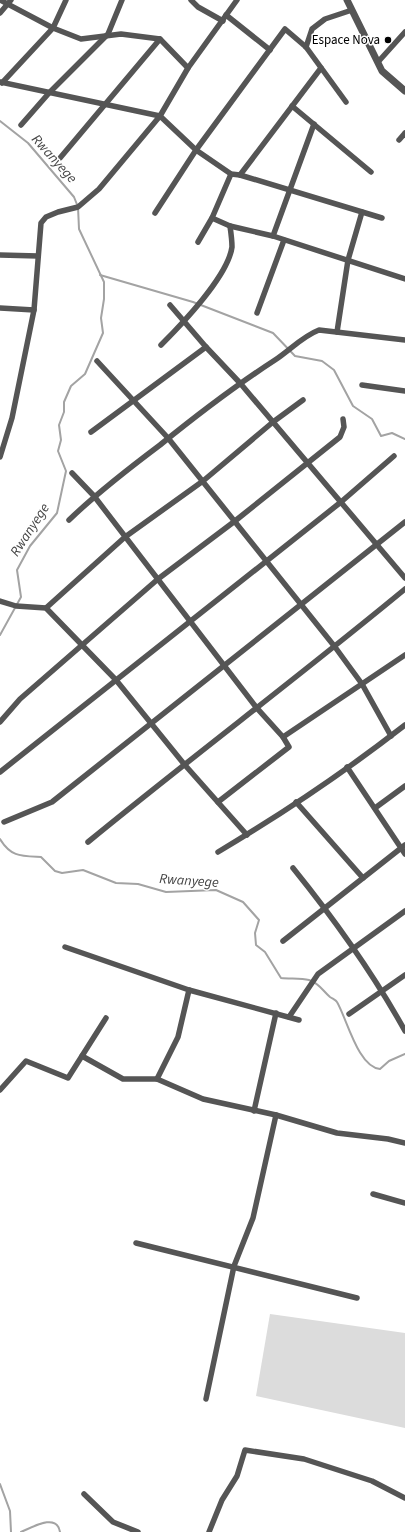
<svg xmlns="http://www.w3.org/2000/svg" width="405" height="1532" font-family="'Source Sans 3',sans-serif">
  <rect width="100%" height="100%" fill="#fff"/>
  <path fill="#dcdcdc" d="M270,1314l135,19v95l-149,-32z"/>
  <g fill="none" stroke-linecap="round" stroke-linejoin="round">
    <g stroke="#a3a3a3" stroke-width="2">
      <path d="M0,121l28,22 46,54 4,10 1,22 25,53v17l-3,19 2,15 -18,41 -14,12 -7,16v10l-5,13 2,15 -3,11 8,20 -9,42 -27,33 -13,24 4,27 -21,38"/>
      <path d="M100,275l93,27 80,31 22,23 27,5 12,9 19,36 19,13 9,17 11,-3 13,6"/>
      <path d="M0,839c11,18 21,17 41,18l14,14 7,2 21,-3 33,13 22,1 28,8 50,-2 27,12 16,18 -4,13 1,12 9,7 16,26c9,1 20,0 28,2 10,3 14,11 21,17 3,2 6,3 7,5 10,17 21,65 43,67l9,-8 16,-7"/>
      <path d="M0,1484l10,27 1,21"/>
      <path d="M21,1532c10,-4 36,-20 39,0"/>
    </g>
    <g stroke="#555" stroke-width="5.5">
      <path d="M0,0l53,28 28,11 40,-5 39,5 28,29"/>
      <path d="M191,0l7,7 25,14"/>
      <path d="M0,13l11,-13"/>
      <path d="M226,15l44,35"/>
      <path d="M306,47l6,-18 13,-10 27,-9"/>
      <path d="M378,62l27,-30"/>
      <path d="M0,82l160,34 36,34 35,24 9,1 142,43"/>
      <path d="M2,83l51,-55 13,-28"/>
      <path d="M292,106l79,66"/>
      <path d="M21,125l28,-32 59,-59 14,-34"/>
      <path d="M399,140l6,-7"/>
      <path d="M60,158l100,-119"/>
      <path d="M240,175l81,-107"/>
      <path d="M155,213l41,-63 89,-121 21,18 40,55"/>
      <path d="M212,218l18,8 43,10 132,43"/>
      <path d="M273,236l41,-112"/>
      <path d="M198,242l14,-24 19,-44"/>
      <path d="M0,255l38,1"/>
      <path d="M170,305l36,42 34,36 165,195"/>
      <path d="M0,308l34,2"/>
      <path d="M257,313l27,-73"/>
      <path d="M337,332l11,-72 14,-48"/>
      <path d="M161,345c20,-20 67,-69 71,-98 0,-7 -1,-14 -2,-21"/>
      <path d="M97,361l71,77 167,209 27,37 29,52"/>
      <path d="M362,385l43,6"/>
      <path d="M91,432l115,-85"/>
      <path d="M0,457l12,-39 22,-108 7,-87 5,-6 12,-5 20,-5 21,-18 61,-73 28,-48 49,-68"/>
      <path d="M72,473l22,23 162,211 27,30 6,10 -71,55"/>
      <path d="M69,520c28,-27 59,-51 91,-75 37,-30 75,-59 115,-85 15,-10 28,-24 44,-30l86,10"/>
      <path d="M0,601l16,5 30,2 70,72 68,84 63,71"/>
      <path d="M46,608l79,-71 78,-56 70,-59 30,-22"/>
      <path d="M0,722l20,-23 138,-120 77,-58 105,-84 4,-10 -1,-8"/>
      <path d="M283,737l122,-82"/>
      <path d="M347,767l58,87"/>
      <path d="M0,772l341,-270 53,-46"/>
      <path d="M296,802l67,76"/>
      <path d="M375,808l30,-22"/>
      <path d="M4,822l48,-20 353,-280"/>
      <path d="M88,842c105,-86 213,-167 317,-253"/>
      <path d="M218,852c64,-38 128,-81 187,-127"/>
      <path d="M293,868c42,52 80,105 112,163"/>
      <path d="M283,941l122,-96"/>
      <path d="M65,947l124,43 110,30"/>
      <path d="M349,1014l56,-39"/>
      <path d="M289,1017l29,-43 87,-63"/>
      <path d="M82,1056l41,23h34l46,20 73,16 61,18 51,6 17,4"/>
      <path d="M157,1079l21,-42 11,-47"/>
      <path d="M0,1090l26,-29 42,17 38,-60"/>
      <path d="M254,1111l22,-98"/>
      <path d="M373,1194l32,9"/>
      <path d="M136,1243l221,55"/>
      <path d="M206,1399l28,-133 19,-48 23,-103"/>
      <path d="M84,1494l29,28 25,10"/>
      <path d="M209,1532l13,-32 15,-24 8,-26 59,9 68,22 33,17"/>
    </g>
    <path stroke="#555" stroke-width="7" d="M347,0l35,71 23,20"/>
  </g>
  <circle fill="#000" stroke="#fff" stroke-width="1.5" cx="388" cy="40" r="4"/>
  <g text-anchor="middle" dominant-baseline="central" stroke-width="3" stroke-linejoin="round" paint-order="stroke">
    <g font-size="13" fill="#000" stroke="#fff" text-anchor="end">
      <text x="380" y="40">Espace Nova</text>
    </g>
    <g font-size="14" font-style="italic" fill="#444" stroke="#fff">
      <text transform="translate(54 159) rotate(48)">Rwanyege</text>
      <text transform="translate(30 530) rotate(-57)">Rwanyege</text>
      <text transform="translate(189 881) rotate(4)">Rwanyege</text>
    </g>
  </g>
</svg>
